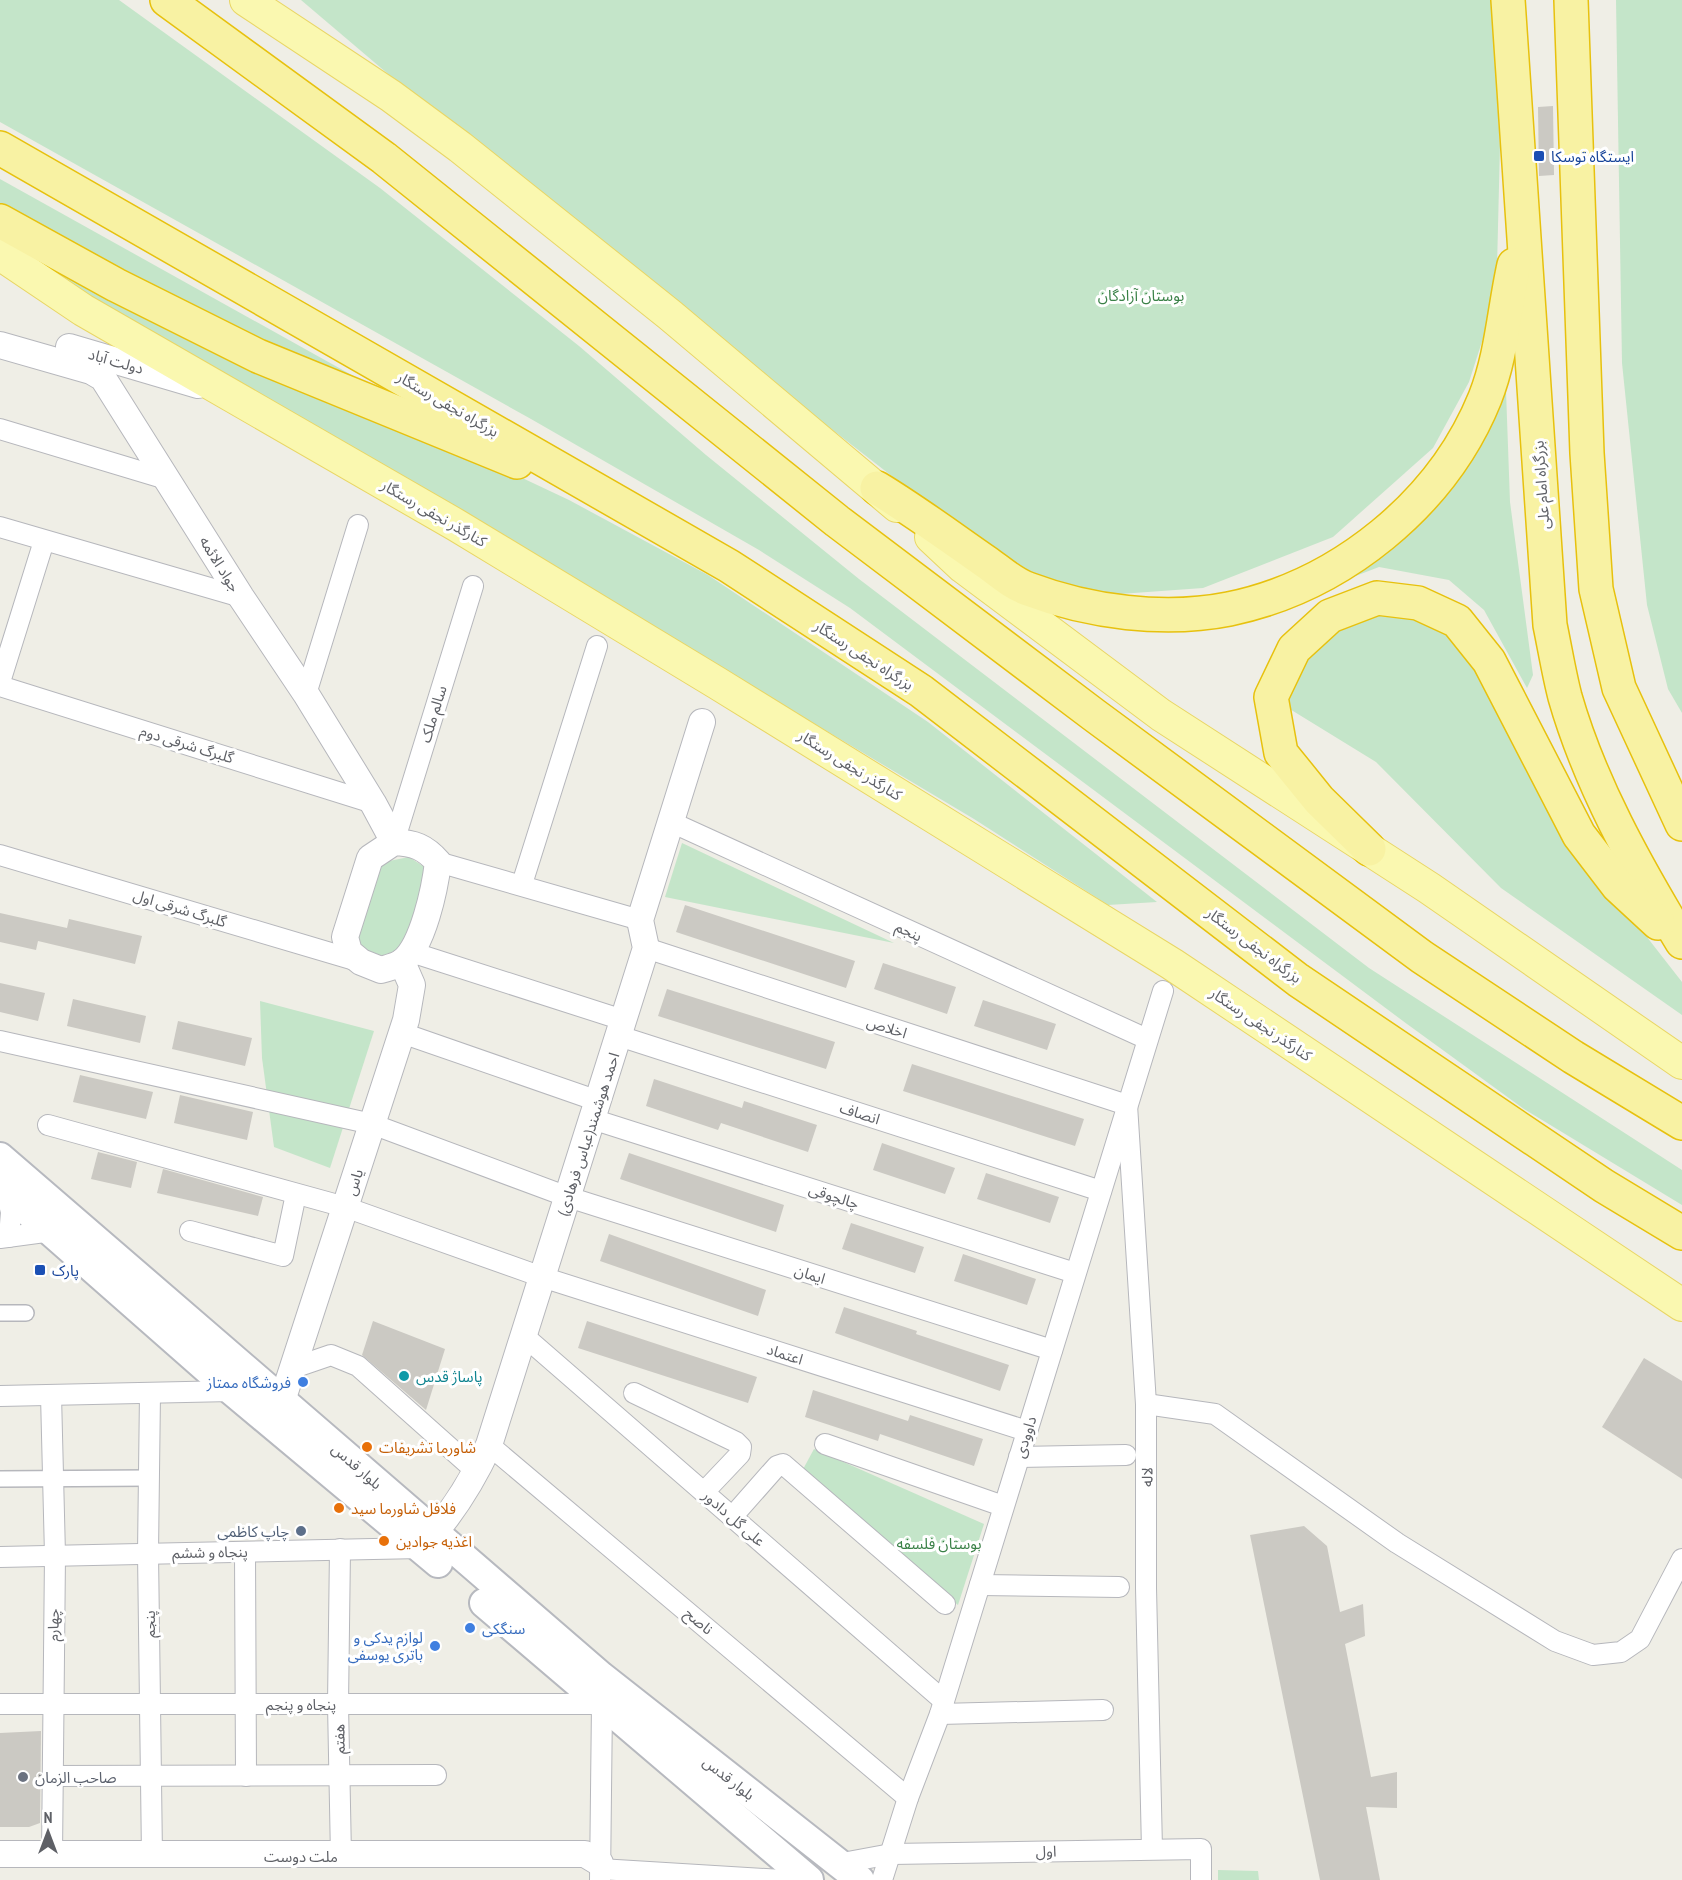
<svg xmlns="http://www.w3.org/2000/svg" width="1682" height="1880" font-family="'PT Sans Narrow','Noto Sans Arabic',sans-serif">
  <rect width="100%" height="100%" fill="#efeee6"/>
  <g fill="#c4e5c9">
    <path d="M0,0h119l261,188 199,158 127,109 153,124 510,389 313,202v35l-158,-96 -117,-85 -557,-416 -91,-58 -228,-131 -531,-297z"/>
    <path d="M301,0h1190l9,145 -3,123 -10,58 -18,56 -36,66 -100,89 -130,51 -111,8 -59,-10 -506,-394z"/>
    <path d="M1616,0h66v713l-14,-24 -21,-84 -25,-242z"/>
    <path d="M0,179l409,228 4,8 -413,-201z"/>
    <path d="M0,232l569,268 139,75 220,147 229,180 -49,3 -134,-86 -295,-176 -624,-364z"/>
    <path d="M1505,363l5,139 23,173 -6,13 -43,-78 -35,-30 -70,-13 -47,18 76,-59z"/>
    <path d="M1390,603l42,11 51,59 82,159 117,150v33l-181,-127 -125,-126 -96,-59 27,-51 35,-34z"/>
    <path d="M682,843l212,100 -229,-46z"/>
    <path d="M409,857l17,11c-6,25 -8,68 -32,83 -5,3 -12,4 -18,6l-14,-7 -6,-15 21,-67 7,-6z"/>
    <path d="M260,1001l114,30 -44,137 -56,-21 -12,-89z"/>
    <path d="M814,1449l170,75 -26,81 -157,-132z"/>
    <path d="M1218,1870l40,1 1,9h-41z"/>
  </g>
  <g fill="#cbc9c3">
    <path d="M1553,106l1,69 -15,1 -1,-69z"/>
    <path d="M685,905l170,56 -9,27 -170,-56z"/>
    <path d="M0,913l67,15 2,-9 73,17 -7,28 -97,-23 -2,9 -36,-8z"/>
    <path d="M883,963l73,24 -9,27 -73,-25z"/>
    <path d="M0,983l45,10 -7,28 -38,-9z"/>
    <path d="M667,989l168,53 -9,27 -168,-53z"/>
    <path d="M73,999l73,17 -6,27 -73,-17z"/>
    <path d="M983,1000l73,24 -9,26 -73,-24z"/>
    <path d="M178,1021l74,17 -7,28 -73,-17z"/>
    <path d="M912,1064l172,55 -9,27 -172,-55z"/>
    <path d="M80,1075l73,17 -7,27 -73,-17z"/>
    <path d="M654,1079l88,29 2,-7 73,24 -9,27 -87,-29 -3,7 -72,-24z"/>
    <path d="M180,1095l73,17 -6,28 -73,-17z"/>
    <path d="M882,1143l73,25 -10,26 -72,-24z"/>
    <path d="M98,1152l39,10 -6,26 -40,-9z"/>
    <path d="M629,1153l155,52 -8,27 -156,-53z"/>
    <path d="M163,1169l100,28 -5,19 -101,-23z"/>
    <path d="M986,1173l73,24 -9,26 -73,-24z"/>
    <path d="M851,1223l73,24 -9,26 -73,-24z"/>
    <path d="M609,1234l157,56 -8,26 -158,-55z"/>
    <path d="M963,1254l73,25 -9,26 -73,-24z"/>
    <path d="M844,1307l73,24 -1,3 93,31 -9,26 -165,-58z"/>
    <path d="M373,1321l72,28 -19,61 -64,-55z"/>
    <path d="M587,1321l170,56 -9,26 -170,-55z"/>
    <path d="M1644,1358l38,23v98l-80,-52z"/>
    <path d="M813,1390l95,31 2,-6 73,24 -9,27 -94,-32 -2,7 -73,-24z"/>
    <path d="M1304,1526l23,20 13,66 23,-8 2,32 -20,8 26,133 26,-5v36l-31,-1 14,73h-60l-70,-345z"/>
    <path d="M41,1731l-1,92 -11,4h-29v-94z"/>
  </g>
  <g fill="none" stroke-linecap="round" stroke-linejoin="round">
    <g stroke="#b6b7bc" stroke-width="18">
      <g id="pedestrian">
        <path d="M0,1313h26"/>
        <path d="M0,1479l149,-1"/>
      </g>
    </g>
    <g stroke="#b6b7bc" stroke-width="22">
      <g id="minor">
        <path d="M0,429l166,50"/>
        <path d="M0,527l241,70"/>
        <path d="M0,682l44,-141"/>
        <path d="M0,686l373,117"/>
        <path d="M306,694l52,-169"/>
        <path d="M671,822l476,217"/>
        <path d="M394,842l79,-256"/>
        <path d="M0,855l361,107"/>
        <path d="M438,862l202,58"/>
        <path d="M522,884l75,-238"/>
        <path d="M646,948l481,157 19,299v184l6,261"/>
        <path d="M411,952l212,68"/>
        <path d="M402,1033l196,68"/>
        <path d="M619,1036l482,155"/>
        <path d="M0,1041l372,83 196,73 484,153"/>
        <path d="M592,1119l483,154"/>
        <path d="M48,1125l297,82 197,70 485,154"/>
        <path d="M6,1192l5,20 -2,25"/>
        <path d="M190,1231l93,25 13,-62"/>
        <path d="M0,1238l52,-7"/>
        <path d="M524,1336l420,365"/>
        <path d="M293,1368l38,-13 27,11 119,106"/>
        <path d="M150,1393l-2,160 4,303"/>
        <path d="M634,1393l102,49 5,5 -1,7 -36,38"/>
        <path d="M51,1395l4,160 -3,300"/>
        <path d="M0,1396l232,-5"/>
        <path d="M1146,1404l69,10 182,129 158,98 38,14 28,-3 19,-13 42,-80"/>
        <path d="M825,1444l178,62"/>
        <path d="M489,1445l419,353"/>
        <path d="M1019,1457l107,-2"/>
        <path d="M732,1517l45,-51 6,-2 162,140"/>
        <path d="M340,1549l-2,155 3,152"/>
        <path d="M245,1552l1,224"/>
        <path d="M0,1557l421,-9"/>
        <path d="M980,1585l139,2"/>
        <path d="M0,1704h602l-2,176"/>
        <path d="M940,1714l163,-4"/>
        <path d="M52,1776l384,-1"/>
        <path d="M837,1864l54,-10 310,-5v31"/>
        <path d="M600,1869l182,11"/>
        <path d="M882,1880l26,-82 32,-84 223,-723"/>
      </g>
    </g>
    <g stroke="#b6b7bc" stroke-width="28">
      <g id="tertiary">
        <path d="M0,345l91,26 12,7 138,219 65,97 67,109 21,39"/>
        <path d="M69,347l129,38"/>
        <path d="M394,842c20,1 31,5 44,20 -3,26 -15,84 -36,100 -5,4 -15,6 -21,8l-20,-8 -12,-10 -4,-15 25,-79z"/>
        <path d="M282,1401l124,-381 6,-35 -10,-23"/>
        <path d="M421,1548c28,-30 51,-66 68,-103l157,-497 -6,-28 62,-198"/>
        <path d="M0,1854h585l15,9"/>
      </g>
    </g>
    <g stroke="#b7b9bf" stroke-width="32">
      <g id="secondary">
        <path d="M0,1157l601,519 259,204"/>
        <path d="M0,1187l232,204 206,172"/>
        <path d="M484,1603l325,277"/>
      </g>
    </g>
    <g stroke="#e9d665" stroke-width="34">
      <g id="primary">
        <path d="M246,0l145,96 69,51 210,168 227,191"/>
        <path d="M0,254l83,56 373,215 261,158 455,281 510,341"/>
        <path d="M931,537l32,30 198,148 268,173 253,175"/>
      </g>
    </g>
    <g stroke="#e7c10e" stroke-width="36">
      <g id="trunk">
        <path d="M167,0l217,158 453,363 257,194 328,242 151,100 109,66"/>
        <path d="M1508,0l42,625c5,24 9,49 15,72 25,87 71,169 117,245"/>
        <path d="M1571,0l16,453 9,136 23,99 63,136"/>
        <path d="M0,148l729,418 192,125 377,289 306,206 78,47"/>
        <path d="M0,221l116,64 142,71 259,106"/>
        <path d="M877,488c38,23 73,49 109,74 13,9 27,22 42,27 61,23 136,33 201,20 111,-23 213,-105 256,-211 17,-43 19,-88 29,-133"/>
        <path d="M1369,849l-50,-49 -38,-47 -10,-56 23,-48 36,-33 47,-18 41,5 39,18 32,40 90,174 39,51 40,37"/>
      </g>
    </g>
    <use href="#pedestrian" stroke="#fff" stroke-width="15"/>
    <use href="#minor" stroke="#fff" stroke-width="20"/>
    <use href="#tertiary" stroke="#fff" stroke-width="26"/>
    <use href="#secondary" stroke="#fff" stroke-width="28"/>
    <use href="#primary" stroke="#faf8b0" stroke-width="32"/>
    <use href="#trunk" stroke="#f8f2a3" stroke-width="33"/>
  </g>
  <g fill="#1a4fb4" stroke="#fff" stroke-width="2">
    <rect x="1533" y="150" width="12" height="12" rx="3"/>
    <rect x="34" y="1264" width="12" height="12" rx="3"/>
  </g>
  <circle fill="#0f9aa8" stroke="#fff" stroke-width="2" cx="404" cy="1376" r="6"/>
  <g fill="#3f7fe0" stroke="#fff" stroke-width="2">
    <circle cx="303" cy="1382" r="6"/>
    <circle cx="470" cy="1628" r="6"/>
    <circle cx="435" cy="1646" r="6"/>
  </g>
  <g fill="#e8710a" stroke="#fff" stroke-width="2">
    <circle cx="367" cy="1447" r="6"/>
    <circle cx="339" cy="1508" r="6"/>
    <circle cx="384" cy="1541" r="6"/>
  </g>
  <circle fill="#5c6f8a" stroke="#fff" stroke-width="2" cx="301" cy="1531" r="6"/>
  <circle fill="#6b7280" stroke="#fff" stroke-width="2" cx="23" cy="1777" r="6"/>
  <g text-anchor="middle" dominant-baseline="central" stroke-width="6" stroke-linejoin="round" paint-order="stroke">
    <g font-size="15" fill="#164399" stroke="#fff" text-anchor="start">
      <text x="1551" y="156">ایستگاه توسکا</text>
      <text x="52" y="1270">پارک</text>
    </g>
    <g font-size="15" fill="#3a8147" stroke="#fff">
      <text x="1141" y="295">بوستان آزادگان</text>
      <text x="939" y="1543">بوستان فلسفه</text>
    </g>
    <g font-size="15" fill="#5e6066" stroke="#fff">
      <text transform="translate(116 361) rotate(16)">دولت آباد</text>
      <text transform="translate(448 404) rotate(30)">بزرگراه نجفی رستگار</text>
      <text transform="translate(1541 485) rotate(-94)">بزرگراه امام علی</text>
      <text transform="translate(434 513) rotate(30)">کنارگذر نجفی رستگار</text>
      <text transform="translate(220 564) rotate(58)">جواد الائمه</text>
      <text transform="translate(864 655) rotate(33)">بزرگراه نجفی رستگار</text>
      <text transform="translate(433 714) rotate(-73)">سالم ملک</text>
      <text transform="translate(187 744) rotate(17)">گلبرگ شرقی دوم</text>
      <text transform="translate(850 765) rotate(32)">کنارگذر نجفی رستگار</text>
      <text transform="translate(180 908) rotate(17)">گلبرگ شرقی اول</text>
      <text transform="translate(909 931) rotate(25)">پنجم</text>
      <text transform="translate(1254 945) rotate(37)">بزرگراه نجفی رستگار</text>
      <text transform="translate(1261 1024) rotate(34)">کنارگذر نجفی رستگار</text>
      <text transform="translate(887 1027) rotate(18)">اخلاص</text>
      <text transform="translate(860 1113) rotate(18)">انصاف</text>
      <text transform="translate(588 1134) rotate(-72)">احمد هوشمند(عباس فرهادی)</text>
      <text transform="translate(354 1182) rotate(-72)">یاس</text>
      <text transform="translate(834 1196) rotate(18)">چالچوقی</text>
      <text transform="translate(810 1274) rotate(18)">ایمان</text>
      <text transform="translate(785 1354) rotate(18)">اعتماد</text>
      <text transform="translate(1025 1437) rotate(-73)">داوودی</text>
      <text transform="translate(357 1466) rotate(41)">بلوار قدس</text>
      <text transform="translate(1147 1477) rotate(-89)">لاله</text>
      <text transform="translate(734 1518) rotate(41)">علی گل دادور</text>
      <text transform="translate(210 1552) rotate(-1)">پنجاه و ششم</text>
      <text transform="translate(699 1621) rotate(40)">ناصح</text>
      <text transform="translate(149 1624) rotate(-90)">پنجم</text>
      <text transform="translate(53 1625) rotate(-89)">چهارم</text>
      <text x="301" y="1704">پنجاه و پنجم</text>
      <text transform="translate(339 1739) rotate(-91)">هفتم</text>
      <text transform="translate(729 1778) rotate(38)">بلوار قدس</text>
      <text transform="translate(1046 1851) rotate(-1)">اول</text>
      <text x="301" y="1856">ملت دوست</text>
    </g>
    <g font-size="15" fill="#0d838f" stroke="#fff" text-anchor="start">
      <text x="416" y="1376">پاساژ قدس</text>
    </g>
    <g font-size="15" fill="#366cbe" stroke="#fff" text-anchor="end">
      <text x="291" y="1382">فروشگاه ممتاز</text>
      <text x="482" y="1628" text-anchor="start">سنگکی</text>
      <text x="423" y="1637">لوازم یدکی و<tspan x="423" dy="17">باتری یوسفی</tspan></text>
    </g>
    <g font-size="15" fill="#c56008" stroke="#fff" text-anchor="start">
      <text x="379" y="1447">شاورما تشریفات</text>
      <text x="351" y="1508">فلافل شاورما سید</text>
      <text x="396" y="1541">اغذیه جوادین</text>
    </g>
    <g font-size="15" fill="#4e5e75" stroke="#fff" text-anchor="end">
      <text x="289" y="1531">چاپ كاظمى</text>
    </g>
    <g font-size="15" fill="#5b616d" stroke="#fff" text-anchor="start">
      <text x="35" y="1777">صاحب الزمان</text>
    </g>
  </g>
  <g transform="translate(48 1832)" stroke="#ffffff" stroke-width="4.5" paint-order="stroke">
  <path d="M0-4.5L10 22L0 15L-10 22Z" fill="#5e6066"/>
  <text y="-9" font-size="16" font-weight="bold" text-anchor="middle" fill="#5e6066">N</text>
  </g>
</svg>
